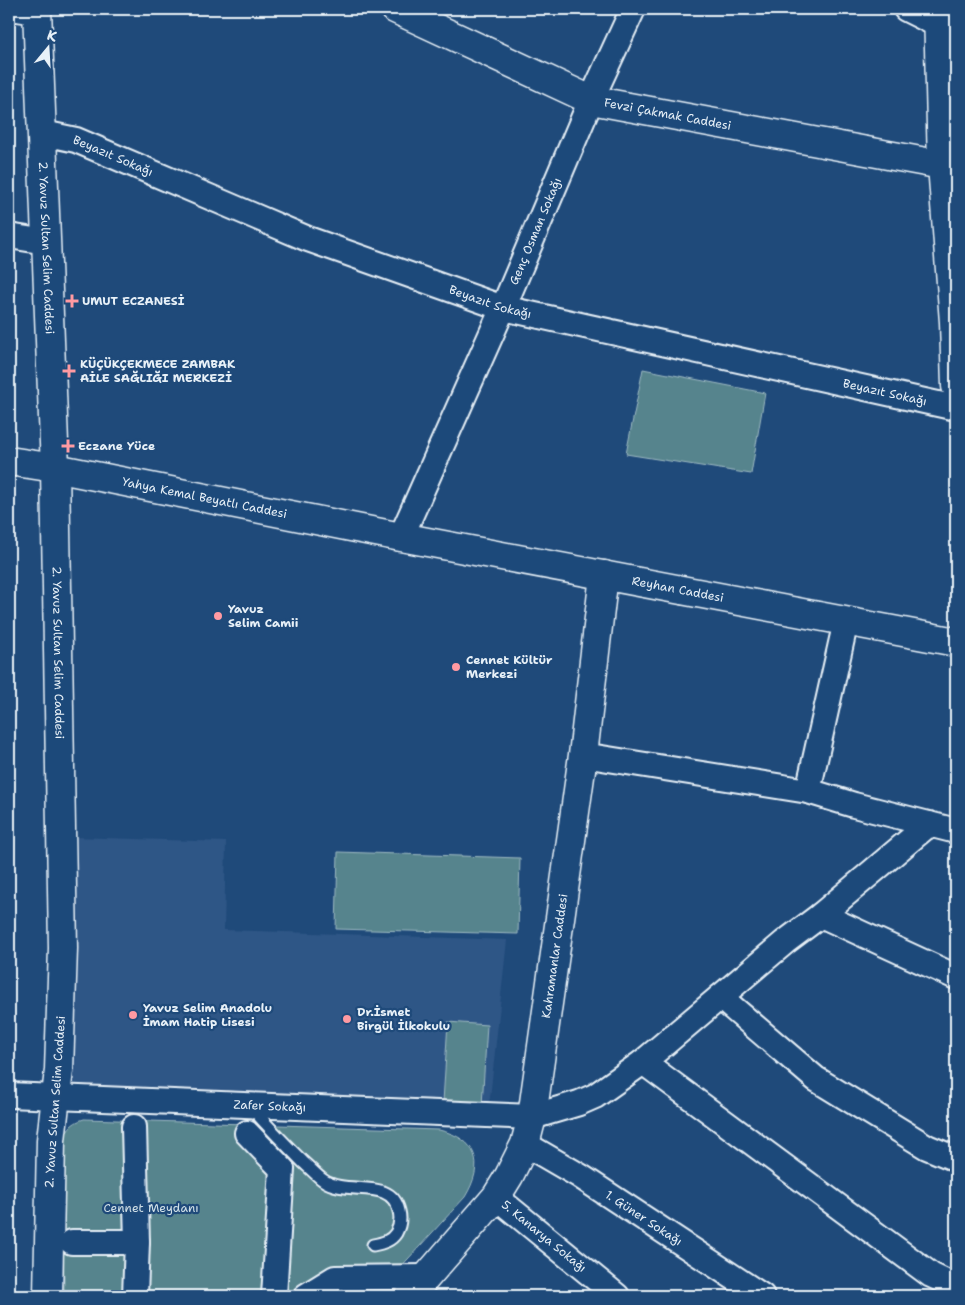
<svg xmlns="http://www.w3.org/2000/svg" width="965" height="1305" font-family="'Shantell Sans',sans-serif">
  <rect width="100%" height="100%" fill="#1f4a7a"/>
  <filter id="ink" filterUnits="userSpaceOnUse"><feTurbulence type="fractalNoise" baseFrequency=".02" numOctaves="2"/><feDisplacementMap in="SourceGraphic" scale="10" xChannelSelector="R" yChannelSelector="G"/><feConvolveMatrix kernelMatrix="1 2 1 2 8 2 1 2 1" color-interpolation-filters="sRGB"/></filter>
  <g filter="url(#ink)">
    <path fill="#2f5686" d="M73,837l153,5 -2,88 283,10 -17,158 -2,6 -419,-4z"/>
    <g fill="#56848d" stroke="#9fbac2">
      <path d="M643,369l122,24 -14,81 -125,-20z"/>
      <path d="M338,852l182,6 -2,76 -182,-5z"/>
      <path d="M448,1022l39,3 -5,80 -39,-3z"/>
      <path d="M84,1119l355,11c39,9 46,34 26,67l-91,99h-310l-1,-152c2,-14 8,-21 21,-25z"/>
    </g>
    <g fill="none" stroke-linecap="round" stroke-linejoin="round">
      <g stroke="#e8f1f8" stroke-width="15">
        <path id="lane" d="M250,1106c17,20 35,38 53,56 7,6 13,13 20,18 24,17 68,-4 76,31 2,8 1,15 -3,22 -5,8 -13,10 -23,12"/>
      </g>
      <g stroke="#e8f1f8" stroke-width="28">
        <g id="street">
          <path d="M17,9l21,3"/>
          <path d="M906,9l32,16"/>
          <path id="s1" d="M43,133l33,7 232,99 195,69 453,100"/>
          <path d="M9,236l37,6"/>
          <path id="s2" d="M401,537l102,-229 88,-208 42,-91"/>
          <path d="M583,755l225,36 46,14 102,26"/>
          <path d="M808,791l38,-170"/>
          <path d="M821,915l135,62"/>
          <path d="M720,997l96,82 111,68 29,12"/>
          <path d="M643,1062l288,213 25,12"/>
          <path id="s3" d="M9,1095l523,22 47,-14 16,-7 48,-34 142,-120 36,-27 108,-91"/>
          <path d="M134,1127l3,115 -2,54"/>
          <path d="M247,1133l35,36 -8,127"/>
          <path id="s4" d="M525,1144l55,32 182,120"/>
          <path id="s5" d="M496,1197l121,99"/>
          <path d="M72,1242h65"/>
          <path d="M306,1296l29,-18 92,-1"/>
        </g>
      </g>
      <g stroke="#e8f1f8" stroke-width="31">
        <g id="secondary">
          <path id="s6" d="M37,9l18,459 8,480 -4,122 -8,70 -3,156"/>
          <path id="s7" d="M395,9l196,91 351,65h14"/>
          <path d="M938,9l4,156 12,157 2,64"/>
          <path id="s8" d="M9,461l46,7 346,69 555,105"/>
          <path id="s9" d="M410,1296l86,-99 13,-21 16,-32 7,-27 51,-362 21,-180"/>
        </g>
      </g>
      <use href="#lane" stroke="#1f4a7a" stroke-width="11"/>
      <use href="#street" stroke="#1f4a7a" stroke-width="24"/>
      <use href="#secondary" stroke="#1f4a7a" stroke-width="28"/>
    </g>
  </g>
  <g fill="#ff9aa2" stroke="#1f4a7a" stroke-width="2">
    <path d="M69.5 293.5h5v5h5v5h-5v5h-5v-5h-5v-5h5z"/>
    <path d="M66.5 363.5h5v5h5v5h-5v5h-5v-5h-5v-5h5z"/>
    <path d="M65.5 438.5h5v5h5v5h-5v5h-5v-5h-5v-5h5z"/>
    <circle cx="218" cy="616" r="5"/>
    <circle cx="456" cy="667" r="5"/>
    <circle cx="133" cy="1015" r="5"/>
    <circle cx="347" cy="1019" r="5"/>
  </g>
  <g text-anchor="middle" dominant-baseline="central" stroke-width="4.5" stroke-linejoin="round" paint-order="stroke">
    <g font-size="12" fill="#e8f1f8" stroke="#1f4a7a">
      <text stroke="none"><textPath href="#s7" startOffset="294">Fevzi Çakmak Caddesi</textPath></text>
      <text stroke="none"><textPath href="#s1" startOffset="74">Beyazıt Sokağı</textPath></text>
      <text stroke="none"><textPath href="#s2" startOffset="334">Genç Osman Sokağı</textPath></text>
      <text stroke="none"><textPath href="#s6" startOffset="239">2. Yavuz Sultan Selim Caddesi</textPath></text>
      <text stroke="none"><textPath href="#s1" startOffset="479">Beyazıt Sokağı</textPath></text>
      <text stroke="none"><textPath href="#s1" startOffset="884">Beyazıt Sokağı</textPath></text>
      <text stroke="none"><textPath href="#s8" startOffset="199">Yahya Kemal Beyatlı Caddesi</textPath></text>
      <text stroke="none"><textPath href="#s8" startOffset="681">Reyhan Caddesi</textPath></text>
      <text stroke="none"><textPath href="#s6" startOffset="644">2. Yavuz Sultan Selim Caddesi</textPath></text>
      <text stroke="none"><textPath href="#s9" startOffset="382">Kahramanlar Caddesi</textPath></text>
      <text transform="translate(55 1102) rotate(-86)">2. Yavuz Sultan Selim Caddesi</text>
      <text stroke="none"><textPath href="#s3" startOffset="261">Zafer Sokağı</textPath></text>
      <text stroke="none"><textPath href="#s4" startOffset="140">1. Güner Sokağı</textPath></text>
      <text stroke="none"><textPath href="#s5" startOffset="62">5. Kanarya Sokağı</textPath></text>
    </g>
    <g font-size="12" font-weight="bold" fill="#e8f1f8" stroke="#1f4a7a" text-anchor="start">
      <text x="82" y="301">UMUT ECZANESİ</text>
      <text x="80" y="364">KÜÇÜKÇEKMECE ZAMBAK<tspan x="80" dy="14">AİLE SAĞLIĞI MERKEZİ</tspan></text>
      <text x="78" y="446">Eczane Yüce</text>
      <text x="228" y="609">Yavuz<tspan x="228" dy="14">Selim Camii</tspan></text>
      <text x="466" y="660">Cennet Kültür<tspan x="466" dy="14">Merkezi</tspan></text>
      <text x="143" y="1008">Yavuz Selim Anadolu<tspan x="143" dy="14">İmam Hatip Lisesi</tspan></text>
      <text x="357" y="1012">Dr.İsmet<tspan x="357" dy="14">Birgül İlkokulu</tspan></text>
    </g>
    <g font-size="12" fill="#d2e1e8" stroke="#1f4a7a">
      <text x="151" y="1208">Cennet Meydanı</text>
    </g>
  </g>
  <rect width="965" height="1305" fill="none" stroke="#1f4a7a" stroke-width="30"/>
  <rect x="15" y="15" width="935" height="1275" fill="none" stroke="#e8f1f8" stroke-width="2" filter="url(#ink)"/>
  <g transform="translate(48 48) rotate(18)" stroke="#1f4a7a" stroke-width="4" paint-order="stroke">
  <path d="M0-4L9 19L0 12L-9 19Z" fill="#e8f1f8"/>
  <text y="-8" font-size="14" font-weight="bold" text-anchor="middle" fill="#e8f1f8">K</text>
  </g>
</svg>
